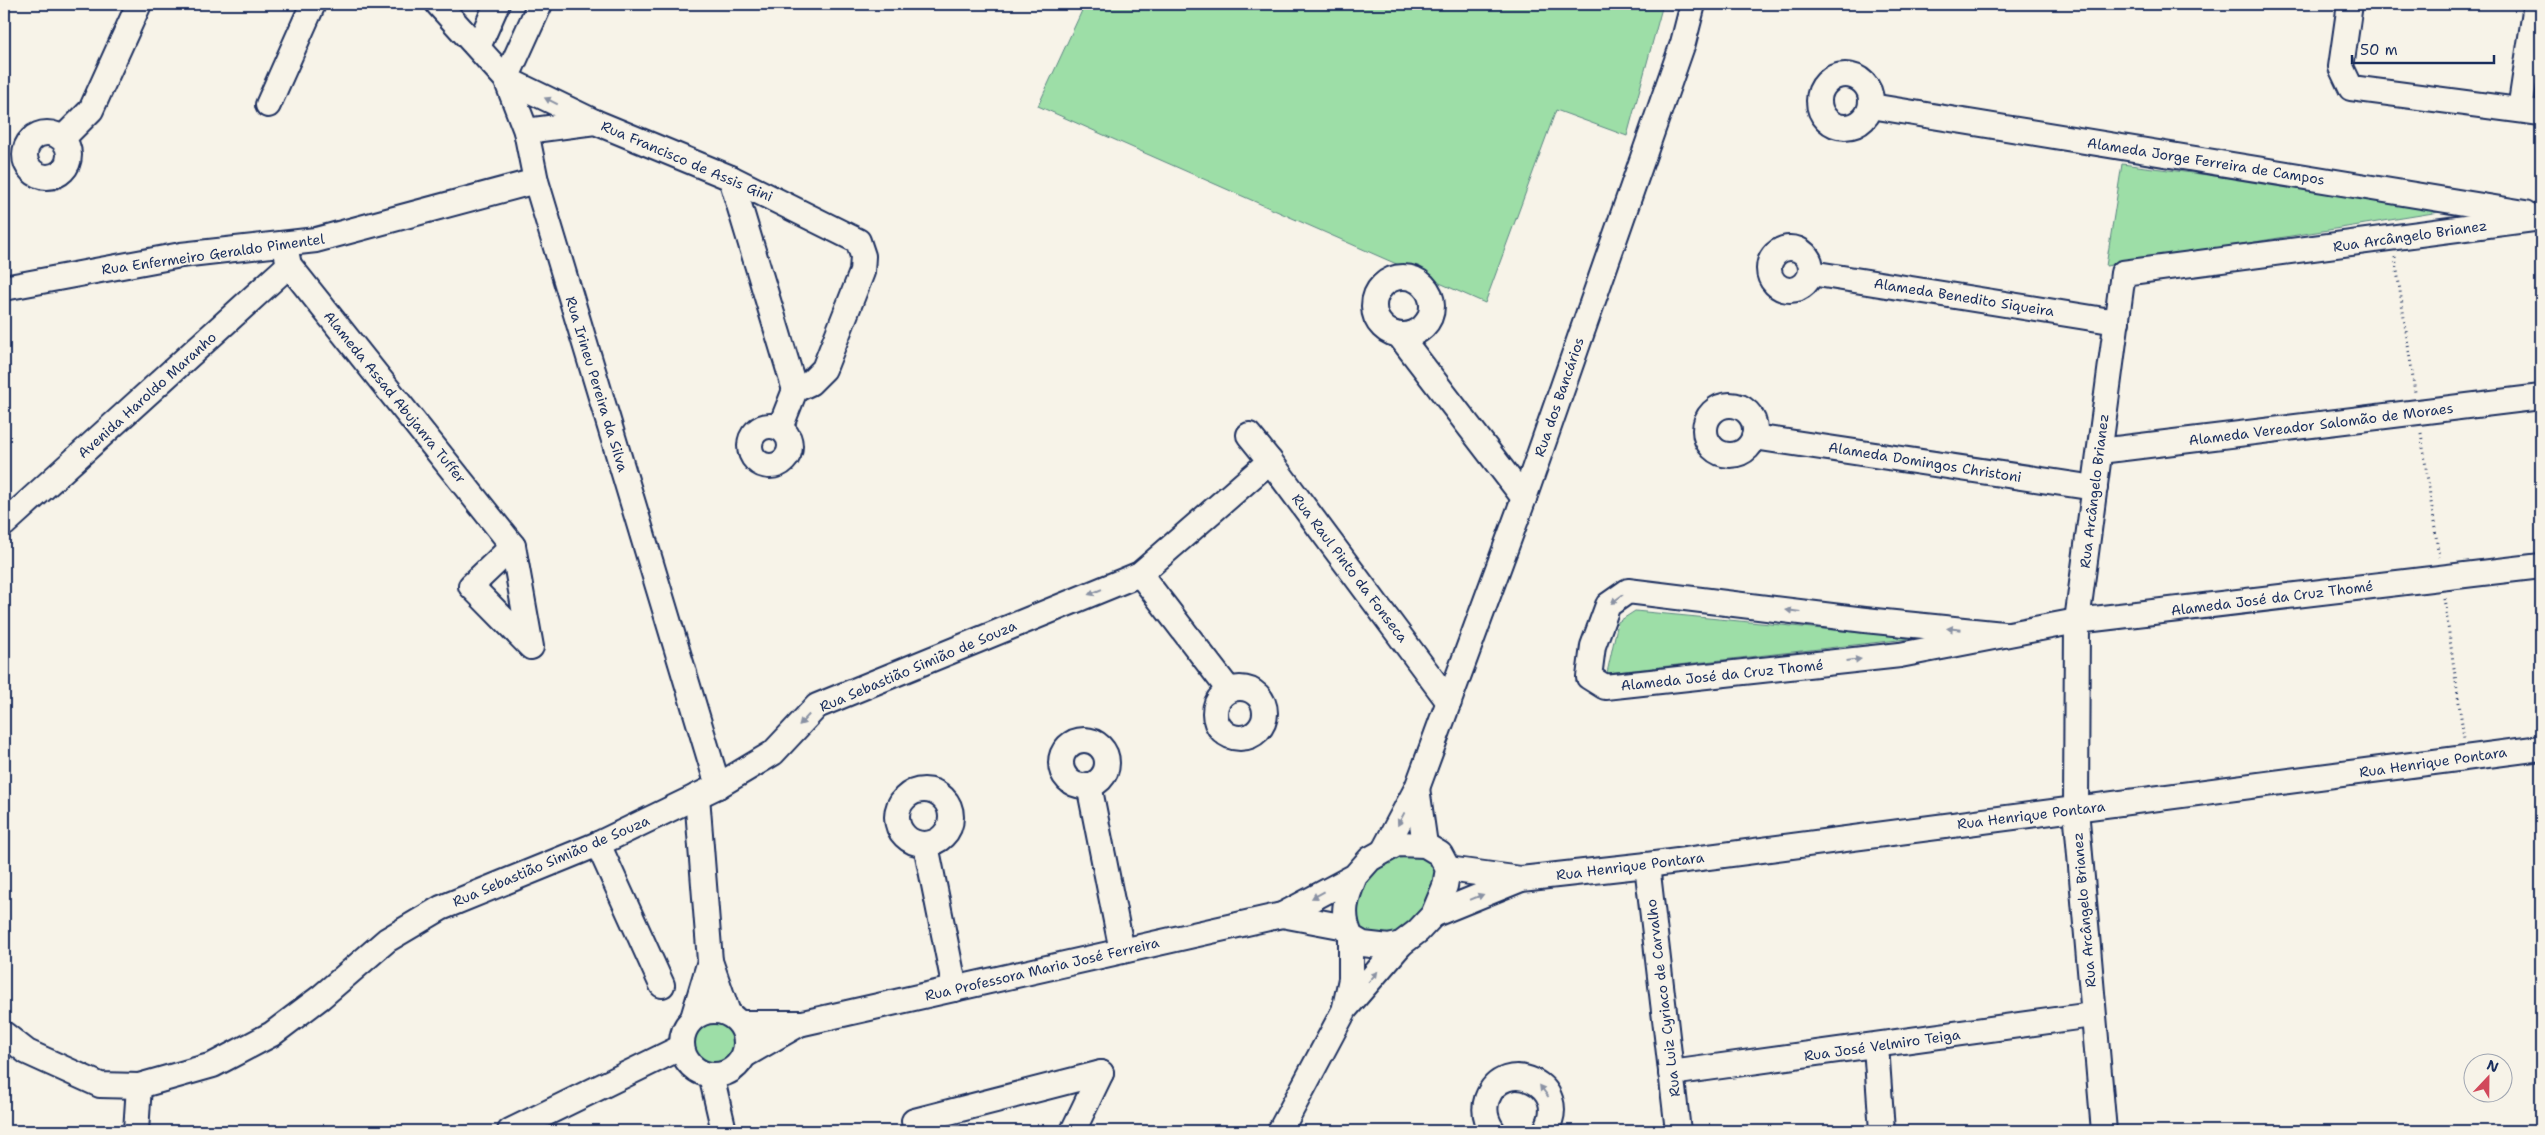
<svg xmlns="http://www.w3.org/2000/svg" width="2545" height="1135" font-family="'Shantell Sans',sans-serif">
  <rect width="100%" height="100%" fill="#f7f3e8"/>
  <filter id="ink" filterUnits="userSpaceOnUse"><feTurbulence type="fractalNoise" baseFrequency=".02" numOctaves="2"/><feDisplacementMap in="SourceGraphic" scale="10" xChannelSelector="R" yChannelSelector="G"/><feConvolveMatrix kernelMatrix="1 2 1 2 8 2 1 2 1" color-interpolation-filters="sRGB"/></filter>
  <g filter="url(#ink)">
    <g fill="#9ddea7" stroke="#5c8682">
      <path d="M1085,4h578l-36,132 -71,-26 -71,193 -447,-197z"/>
      <path d="M2122,164l342,44 -358,58z"/>
      <path d="M1635,611l281,27 -309,35 11,-51z"/>
      <path d="M1411,855c13,2 20,5 26,18l-13,39 -32,25 -15,2 -24,-14c0,-9 -1,-23 2,-31 9,-22 35,-34 56,-39z"/>
      <circle cx="715" cy="1043" r="23"/>
    </g>
    <g fill="none" stroke-linecap="round" stroke-linejoin="round">
      <g stroke="#1b2f5e" stroke-width="28">
        <g id="minor">
          <path d="M438,4l68,75 20,52 10,50 182,605"/>
          <path d="M540,4l-34,75 89,43"/>
          <path d="M2350,4l-9,63 10,21 190,25"/>
          <path d="M478,47l19,-43"/>
          <circle cx="1845" cy="101" r="26"/>
          <path d="M268,105l45,-101"/>
          <path d="M1871,106l654,107"/>
          <path d="M2520,110l16,-106"/>
          <path d="M526,131l69,-9 136,56 127,63 5,15 -1,16 -38,97 -14,14 -15,7 -15,38"/>
          <circle cx="47" cy="155" r="22"/>
          <path d="M63,138l28,-28 48,-106"/>
          <path d="M731,178l64,212"/>
          <circle cx="1790" cy="269" r="21"/>
          <path d="M286,251l3,14 224,281"/>
          <path d="M1811,273l306,49"/>
          <circle cx="1403" cy="306" r="29"/>
          <path d="M4,288l177,-33 135,-15 220,-59"/>
          <path d="M1399,335l125,163"/>
          <circle cx="1730" cy="430" r="25"/>
          <circle cx="770" cy="446" r="20"/>
          <path d="M1249,435l21,26 179,241"/>
          <path d="M1754,437l341,51"/>
          <path d="M2100,451l441,-54"/>
          <path d="M4,524l285,-259"/>
          <path d="M513,546l18,101 -60,-61z"/>
          <path d="M1140,574l89,116"/>
          <path d="M2003,634l-138,-14 -237,-29 -20,14 -15,41 -4,31 16,10 295,-32 177,-34 464,-55"/>
          <circle cx="1240" cy="713" r="25"/>
          <circle cx="1084" cy="763" r="23"/>
          <path d="M1089,785l33,166"/>
          <path d="M1417,788l8,57"/>
          <circle cx="924" cy="817" r="27"/>
          <path d="M697,796l13,165 18,52"/>
          <path d="M598,844l64,141"/>
          <path d="M926,845l29,144"/>
          <path d="M1384,850l33,-62 107,-290 159,-455 10,-39"/>
          <path d="M1647,865l31,266"/>
          <path d="M1448,869l73,10 126,-14 894,-117"/>
          <path d="M1282,915l64,12"/>
          <path d="M1433,915l86,-35"/>
          <path d="M1345,1007l6,-28v-42"/>
          <circle cx="714" cy="1043" r="32"/>
          <path d="M693,1018l17,-57"/>
          <path d="M740,1023h63l479,-108 73,-39 15,-17 27,-15 28,1 15,9 8,15 -3,17 -12,29 -15,16 -17,13 -12,3 -26,-3 -12,-7c-11,-23 -5,-39 4,-61"/>
          <path d="M4,1034l23,18 73,33 39,1 74,-21 59,-31 49,-37 66,-57 54,-32 157,-64 120,-58 55,-33 44,-47 323,-132 130,-113"/>
          <path d="M1876,1046l6,85"/>
          <path d="M745,1055l56,-32"/>
          <path d="M1671,1073l421,-58"/>
          <path d="M711,1075l13,56"/>
          <path d="M136,1131l3,-45"/>
          <path d="M510,1131l172,-84"/>
          <path d="M916,1131l-2,-10 187,-48"/>
          <path d="M1073,1131l28,-58"/>
          <path d="M1280,1131l65,-122 56,-65"/>
          <path d="M1493,1131c-7,-10 -10,-20 -6,-32 16,-45 87,-14 58,32"/>
          <path d="M2104,1131l-28,-322 1,-188 46,-348 418,-55"/>
        </g>
      </g>
      <g stroke="#1b2f5e" stroke-width="3" stroke-dasharray="1 4" stroke-linecap="butt">
        <path d="M2395,257l20,135"/>
        <path d="M2421,433l18,124"/>
        <path d="M2444,598l20,140"/>
      </g>
      <use href="#minor" stroke="#f7f3e8" stroke-width="24"/>
    </g>
    <defs><path id="oneway-solid" d="M-6-.8H1V-3.2L6.5 0L1 3.2V.8H-6Z" transform="scale(1.25)"/></defs>
    <g fill="#8991a3">
      <use href="#oneway-solid" transform="translate(551 101) rotate(-154)"/>
      <use href="#oneway-solid" transform="translate(1095 592) rotate(158)"/>
      <use href="#oneway-solid" transform="translate(1617 599) rotate(143)"/>
      <use href="#oneway-solid" transform="translate(1793 611) rotate(-173)"/>
      <use href="#oneway-solid" transform="translate(1954 629) rotate(-174)"/>
      <use href="#oneway-solid" transform="translate(1854 660) rotate(-7)"/>
      <use href="#oneway-solid" transform="translate(804 720) rotate(133)"/>
      <use href="#oneway-solid" transform="translate(1401 819) rotate(118)"/>
      <use href="#oneway-solid" transform="translate(1318 895) rotate(152)"/>
      <use href="#oneway-solid" transform="translate(1477 897) rotate(-22)"/>
      <use href="#oneway-solid" transform="translate(1373 977) rotate(-49)"/>
      <use href="#oneway-solid" transform="translate(1544 1091) rotate(-127)"/>
    </g>
  </g>
  <g text-anchor="middle" dominant-baseline="central" stroke-width="4" stroke-linejoin="round" paint-order="stroke">
    <g font-size="14" fill="#1b2f5e" stroke="#f7f3e8">
      <text transform="translate(687 161) rotate(23)">Rua Francisco de Assis Gini</text>
      <text transform="translate(2206 161) rotate(9)">Alameda Jorge Ferreira de Campos</text>
      <text transform="translate(2410 236) rotate(-8)">Rua Arcângelo Brianez</text>
      <text transform="translate(213 254) rotate(-8)">Rua Enfermeiro Geraldo Pimentel</text>
      <text transform="translate(1964 297) rotate(9)">Alameda Benedito Siqueira</text>
      <text transform="translate(597 384) rotate(73)">Rua Irineu Pereira da Silva</text>
      <text transform="translate(147 395) rotate(-42)">Avenida Haroldo Maranho</text>
      <text transform="translate(395 397) rotate(51)">Alameda Assad Abujanra Tuffer</text>
      <text transform="translate(1559 397) rotate(-71)">Rua dos Bancários</text>
      <text transform="translate(2321 424) rotate(-7)">Alameda Vereador Salomão de Moraes</text>
      <text transform="translate(1925 462) rotate(9)">Alameda Domingos Christoni</text>
      <text transform="translate(2094 491) rotate(-83)">Rua Arcângelo Brianez</text>
      <text transform="translate(1350 568) rotate(53)">Rua Raul Pinto da Fonseca</text>
      <text transform="translate(2272 598) rotate(-7)">Alameda José da Cruz Thomé</text>
      <text transform="translate(918 666) rotate(-23)">Rua Sebastião Simião de Souza</text>
      <text transform="translate(1722 675) rotate(-6)">Alameda José da Cruz Thomé</text>
      <text transform="translate(2433 762) rotate(-8)">Rua Henrique Pontara</text>
      <text transform="translate(2031 815) rotate(-7)">Rua Henrique Pontara</text>
      <text transform="translate(551 861) rotate(-23)">Rua Sebastião Simião de Souza</text>
      <text transform="translate(1630 866) rotate(-7)">Rua Henrique Pontara</text>
      <text transform="translate(2084 910) rotate(-95)">Rua Arcângelo Brianez</text>
      <text transform="translate(1042 969) rotate(-13)">Rua Professora Maria José Ferreira</text>
      <text transform="translate(1663 998) rotate(-97)">Rua Luiz Cyriaco de Carvalho</text>
      <text transform="translate(1882 1045) rotate(-8)">Rua José Velmiro Teiga</text>
    </g>
  </g>
  <rect width="2545" height="1135" fill="none" stroke="#f7f3e8" stroke-width="20"/>
  <rect x="10" y="10" width="2525" height="1115" fill="none" stroke="#1b2f5e" stroke-width="2" filter="url(#ink)"/>
  <g transform="translate(2488 1078) rotate(22)"><circle r="24" fill="#f7f3e8" stroke="#9fa5b1"/>
  <path d="M0-4L9 19L0 12L-9 19Z" fill="#d1495b"/>
  <text y="-8" font-size="14" font-weight="bold" text-anchor="middle" fill="#1b2f5e">N</text>
  </g>
  <path d="M2352 55v8h142v-8" fill="none" stroke="#1b2f5e" stroke-width="2.5"/>
  <text x="2360" y="55" font-size="15" fill="#1b2f5e" stroke="#f7f3e8" stroke-width="4" paint-order="stroke">50 m</text>
</svg>
